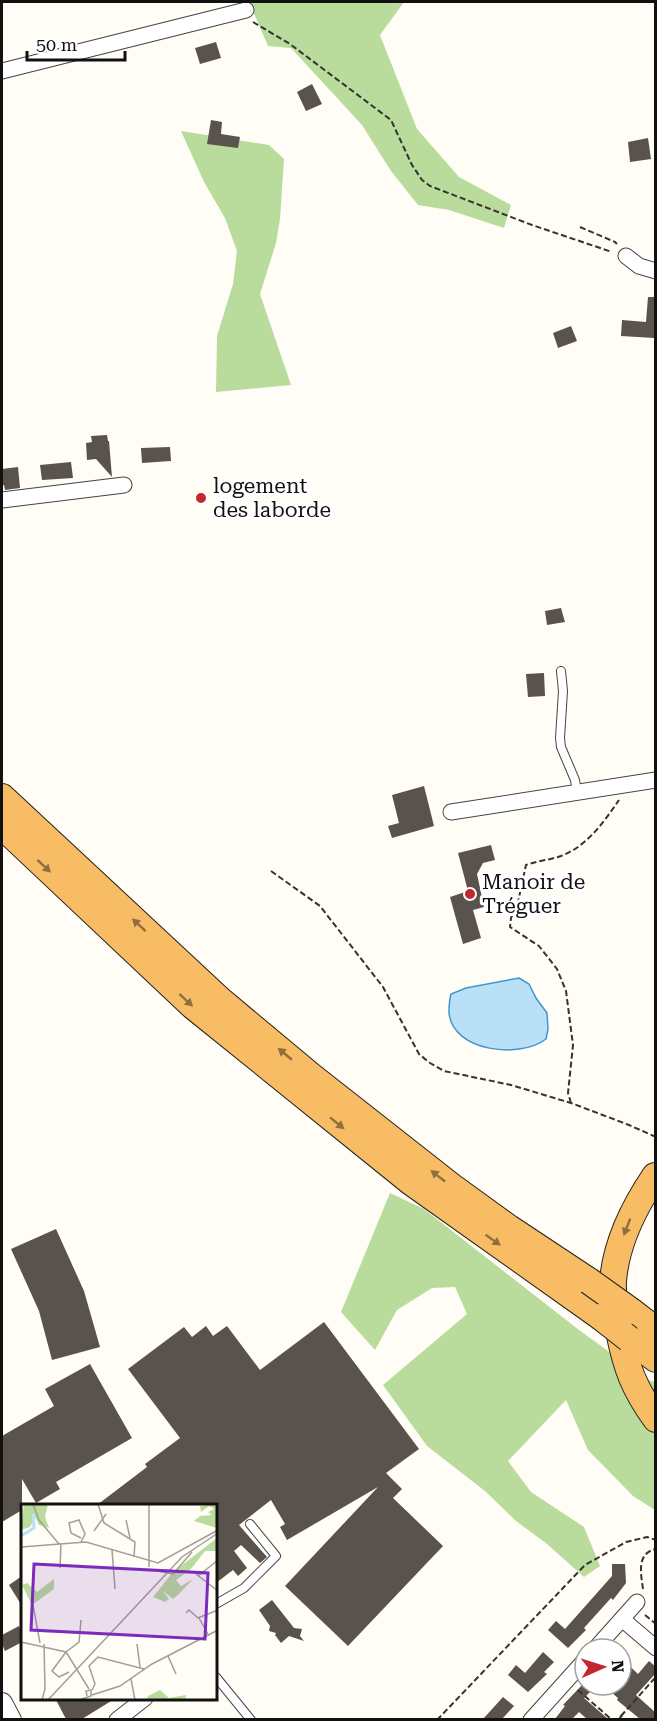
<svg xmlns="http://www.w3.org/2000/svg" width="657" height="1721" font-family="'Roboto Serif',serif">
  <rect width="100%" height="100%" fill="#fffdf5"/>
  <g fill="#b9dc9c">
    <path d="M249,2h155l-24,33 37,94 42,48 52,28 -7,23 -55,-18 -31,-5 -27,-34 -29,-46 -71,-77 -23,-2z"/>
    <path d="M181,131l88,14 15,14 -4,60 -4,24 -16,51 31,91 -75,7 1,-56 16,-52 4,-33 -12,-33 -21,-36z"/>
    <path d="M390,1193l34,16 155,121 69,50 7,2v128l-22,-14 -45,-46 -22,-50 -58,61 23,31 53,35 16,39 -16,11 -37,-33 -31,-23 -31,-30 -58,-45 -44,-61 84,-71 -12,-27 -23,1 -35,22 -22,40 -34,-38z"/>
  </g>
  <path fill="#b9e0f7" stroke="#3f96cf" stroke-width="1.5" d="M519,978l10,6 7,14 11,15 1,16 -2,10c-26,20 -93,13 -97,-26 0,-7 0,-12 2,-19l15,-6z"/>
  <g fill="#5a524d">
    <path d="M216,42l5,16 -21,6 -5,-16z"/>
    <path d="M312,84l10,20 -16,7 -9,-19z"/>
    <path d="M211,120l11,2 -1,12 19,3 -2,11 -31,-4z"/>
    <path d="M648,138l3,21 -21,3 -2,-20z"/>
    <path d="M648,297h8l-2,41 -33,-2 1,-16 24,2z"/>
    <path d="M571,326l6,15 -19,7 -5,-15z"/>
    <path d="M107,435l1,6h1l3,36 -16,-18 -9,1 -1,-17 6,-1 -1,-6z"/>
    <path d="M170,447l1,14 -29,2 -1,-15z"/>
    <path d="M71,462l2,16 -31,2 -2,-15z"/>
    <path d="M18,467l2,21 -15,2 -1,-5 -2,1v-17z"/>
    <path d="M561,608l4,14 -18,3 -2,-14z"/>
    <path d="M544,673l1,23 -17,1 -2,-23z"/>
    <path d="M424,786l10,40 -42,12 -4,-12 11,-3 -7,-28z"/>
    <path d="M491,845l4,15 -12,3 -6,11 7,33 -11,3 8,28 -18,6 -13,-47 18,-6 -10,-38z"/>
    <path d="M56,1229l28,62 16,56 -48,13 -13,-49 -28,-62z"/>
    <path d="M324,1322l95,127 -33,24 16,16 -9,9 50,48 -95,100 -63,-60 93,-99 -91,53 -7,-13 5,-3 -14,-24 -32,25 28,32 -7,6 -19,-18 -7,6 13,17 -9,8 -5,-6 -17,13v-78h-119l50,-38 -2,-3 35,-26 -52,-69 56,-42 8,10 14,-11 7,10 14,-10 33,44z"/>
    <path d="M90,1364l42,74 -76,44 4,7 -24,14 -14,-24v31l-20,12v-86l52,-30 -9,-17z"/>
    <path d="M612,1564h13l1,19 -13,17 -2,-2 -27,30 2,2 -18,18 -20,-18 8,-9 9,8 47,-53z"/>
    <path d="M22,1576v30l-13,-21z"/>
    <path d="M272,1600l22,28 8,1 -2,7 4,5 -15,-5 -8,7 -6,-8 1,-2 -7,-2 1,-5 -11,-16z"/>
    <path d="M19,1626l3,9v7l-17,9 -3,-7v-9z"/>
    <path d="M543,1652l11,10 -10,10 3,2 -19,18 -20,-17 8,-10 9,8z"/>
    <path d="M621,1658l17,16 11,-13 7,6v6l-20,22 20,18v6h-16l-23,-19 1,-2 -15,-13h18z"/>
    <path d="M582,1685h15l-13,13 24,21h-21l-8,-7 -7,7h-17l10,-13 -2,-1z"/>
    <path d="M503,1697l11,9 -12,13h-19z"/>
    <path d="M55,1698h61l-34,21h-16z"/>
  </g>
  <g fill="none" stroke-linecap="round" stroke-linejoin="round">
    <g stroke="#444" stroke-width="10">
      <g id="service">
        <path d="M561,671l2,20 -3,47 1,9 14,33 2,12"/>
        <path d="M216,1604l28,-16 32,-32 -26,-32"/>
        <path d="M216,1677l35,43"/>
      </g>
    </g>
    <g stroke="#444" stroke-width="17">
      <g id="minor">
        <path d="M2,71l244,-61"/>
        <path d="M626,256l13,10 17,5"/>
        <path d="M2,500l122,-15"/>
        <path d="M451,812l205,-32"/>
        <path d="M622,1619l34,29"/>
        <path d="M595,1649l42,-47"/>
        <path d="M117,1720l28,-22"/>
        <path d="M531,1720l54,-60"/>
      </g>
    </g>
    <g stroke="#444" stroke-width="22">
      <path id="tertiary" d="M2,1703l9,17"/>
    </g>
    <g stroke="#222" stroke-width="28">
      <g id="trunk">
        <path d="M2,797l218,203 91,76 140,110 58,42 80,53"/>
        <path d="M2,826l191,180 218,176 190,135"/>
        <path d="M655,1176c-21,31 -39,67 -42,105 -1,17 3,34 6,50 7,36 15,58 37,88"/>
        <path d="M631,1311l25,19"/>
        <path d="M629,1339l27,20"/>
      </g>
    </g>
    <g stroke="#333" stroke-width="2" stroke-dasharray="6 3" stroke-linecap="butt">
      <path d="M253,22l37,22 101,76 21,45 10,15 8,6 102,39 80,27"/>
      <path d="M580,227l35,15 2,2"/>
      <path d="M271,871l49,35 63,81 36,67 11,9 14,8 67,14 60,18 58,22 27,12"/>
      <path d="M571,1103l-3,-10 5,-48 -7,-54 -9,-22 -18,-23 -29,-19 1,-9 7,-16 8,-37c11,-4 22,-5 32,-8 28,-9 45,-34 61,-57"/>
      <path d="M643,1589c-2,-15 -7,-36 13,-40"/>
      <path d="M645,1615l11,9"/>
      <path d="M578,1690l34,30"/>
      <path d="M621,1716l33,-37 2,2"/>
      <path d="M437,1720l148,-155 41,-23 21,-5 9,3"/>
      <path d="M619,1720l2,-4 3,4"/>
    </g>
    <use href="#service" stroke="#fff" stroke-width="8"/>
    <use href="#minor" stroke="#fff" stroke-width="15"/>
    <use href="#tertiary" stroke="#fff" stroke-width="20"/>
    <use href="#trunk" stroke="#f7bc64" stroke-width="26"/>
    <g stroke="#222" stroke-width="28" stroke-linecap="butt">
      <g id="trunk-bridge">
        <path d="M589,1281l42,30"/>
        <path d="M601,1317l28,22"/>
      </g>
    </g>
    <use href="#trunk-bridge" stroke="#f7bc64" stroke-width="26"/>
  </g>
  <defs><path id="oneway-solid" d="M-6-.8H1V-3.2L6.5 0L1 3.2V.8H-6Z" transform="scale(1.5)"/></defs>
  <g fill="#906f3f">
    <use href="#oneway-solid" transform="translate(44 866) rotate(43)"/>
    <use href="#oneway-solid" transform="translate(139 925) rotate(-137)"/>
    <use href="#oneway-solid" transform="translate(186 1000) rotate(43)"/>
    <use href="#oneway-solid" transform="translate(285 1054) rotate(-140)"/>
    <use href="#oneway-solid" transform="translate(337 1123) rotate(39)"/>
    <use href="#oneway-solid" transform="translate(438 1176) rotate(-142)"/>
    <use href="#oneway-solid" transform="translate(627 1227) rotate(111)"/>
    <use href="#oneway-solid" transform="translate(493 1240) rotate(35)"/>
  </g>
  <g fill="#c4262e" stroke="#fff" stroke-width="2">
    <circle cx="201" cy="498" r="6"/>
    <circle cx="470" cy="894" r="6"/>
  </g>
  <g text-anchor="middle" dominant-baseline="central" stroke-width="6" stroke-linejoin="round" paint-order="stroke">
    <g font-size="21" fill="#111" stroke="#fff" text-anchor="start">
      <text x="213" y="486">logement<tspan x="213" dy="24">des laborde</tspan></text>
      <text x="482" y="882">Manoir de<tspan x="482" dy="24">Tréguer</tspan></text>
    </g>
  </g>
  <g transform="translate(21 1504)">
    <rect width="196" height="196" fill="#fffdf5"/>
    <path d="M3,0h24l-3,13 4,11 -10,-3 -4,-8 -5,10 -9,3zM196,0v24l-23,-7 6,-5 12,-1 -4,-3 6,-3 -5,-3 -8,6 -1,-6zM196,34v13h-12l-14,18 -15,11 5,6 12,-7 -14,15 -6,5 -10,-8 6,8 -4,3 -12,-5 20,-25zM33,75v10l-22,16 -10,-20 5,-2 10,9zM139,186l9,8 17,-3 -1,5h-38l1,-4z" fill="#b9dc9c"/>
    <path fill="none" stroke="#b9e0f7" stroke-width="3" d="M0,32l13,-8 -1,-14"/>
    <path fill="none" stroke="#a09f9a" stroke-width="1.5" d="M12,0l6,16 20,24M77,0l6,19 31,19 -1,15M128,0v63M105,16l4,18M73,27l12,-17M60,34l-10,-5 -2,-10 10,-3 6,14 -4,8M0,43l65,-5 72,21 60,-33M91,46l3,39M39,64l1,-25M132,66l20,4 19,-22M175,70l22,17M177,72l20,-16M12,101l7,38M165,109l3,-3 9,8 20,-8M178,114l10,18M0,138l45,10 23,37M116,140l3,23M45,148l13,-10 2,-22M45,148l-14,19 7,6 10,-5M147,152l8,18M110,175l4,21M71,186l3,-6 -6,-18 9,-9 46,12M71,191l28,-9 32,-22 66,-34M21,196l3,-11 -1,-45M27,196l134,-143 36,-24M58,196l12,-4v-6l-5,1 1,5"/>
    <path fill="#7b2cbf" fill-opacity="0.15" stroke="#7b2cbf" stroke-width="3" d="M13,60l174,9 -3,66 -174,-9z"/>
    <rect width="196" height="196" fill="none" stroke="#111" stroke-width="3"/>
  </g>
  <rect width="657" height="1721" fill="none" stroke="#111111" stroke-width="6"/>
  <g transform="translate(603 1667) rotate(87)"><circle r="28" fill="#ffffff" stroke="#a0a0a0" stroke-width="1.5"/>
  <path d="M0-4.5L10 22L0 15L-10 22Z" fill="#c4262e"/>
  <text y="-9" font-size="16" font-weight="bold" text-anchor="middle" fill="#111111">N</text>
  </g>
  <path d="M27 51v9h98v-9" fill="none" stroke="#111111" stroke-width="3"/>
  <text x="36" y="51" font-size="18" fill="#111111" stroke="#ffffff" stroke-width="4.5" paint-order="stroke">50 m</text>
</svg>
